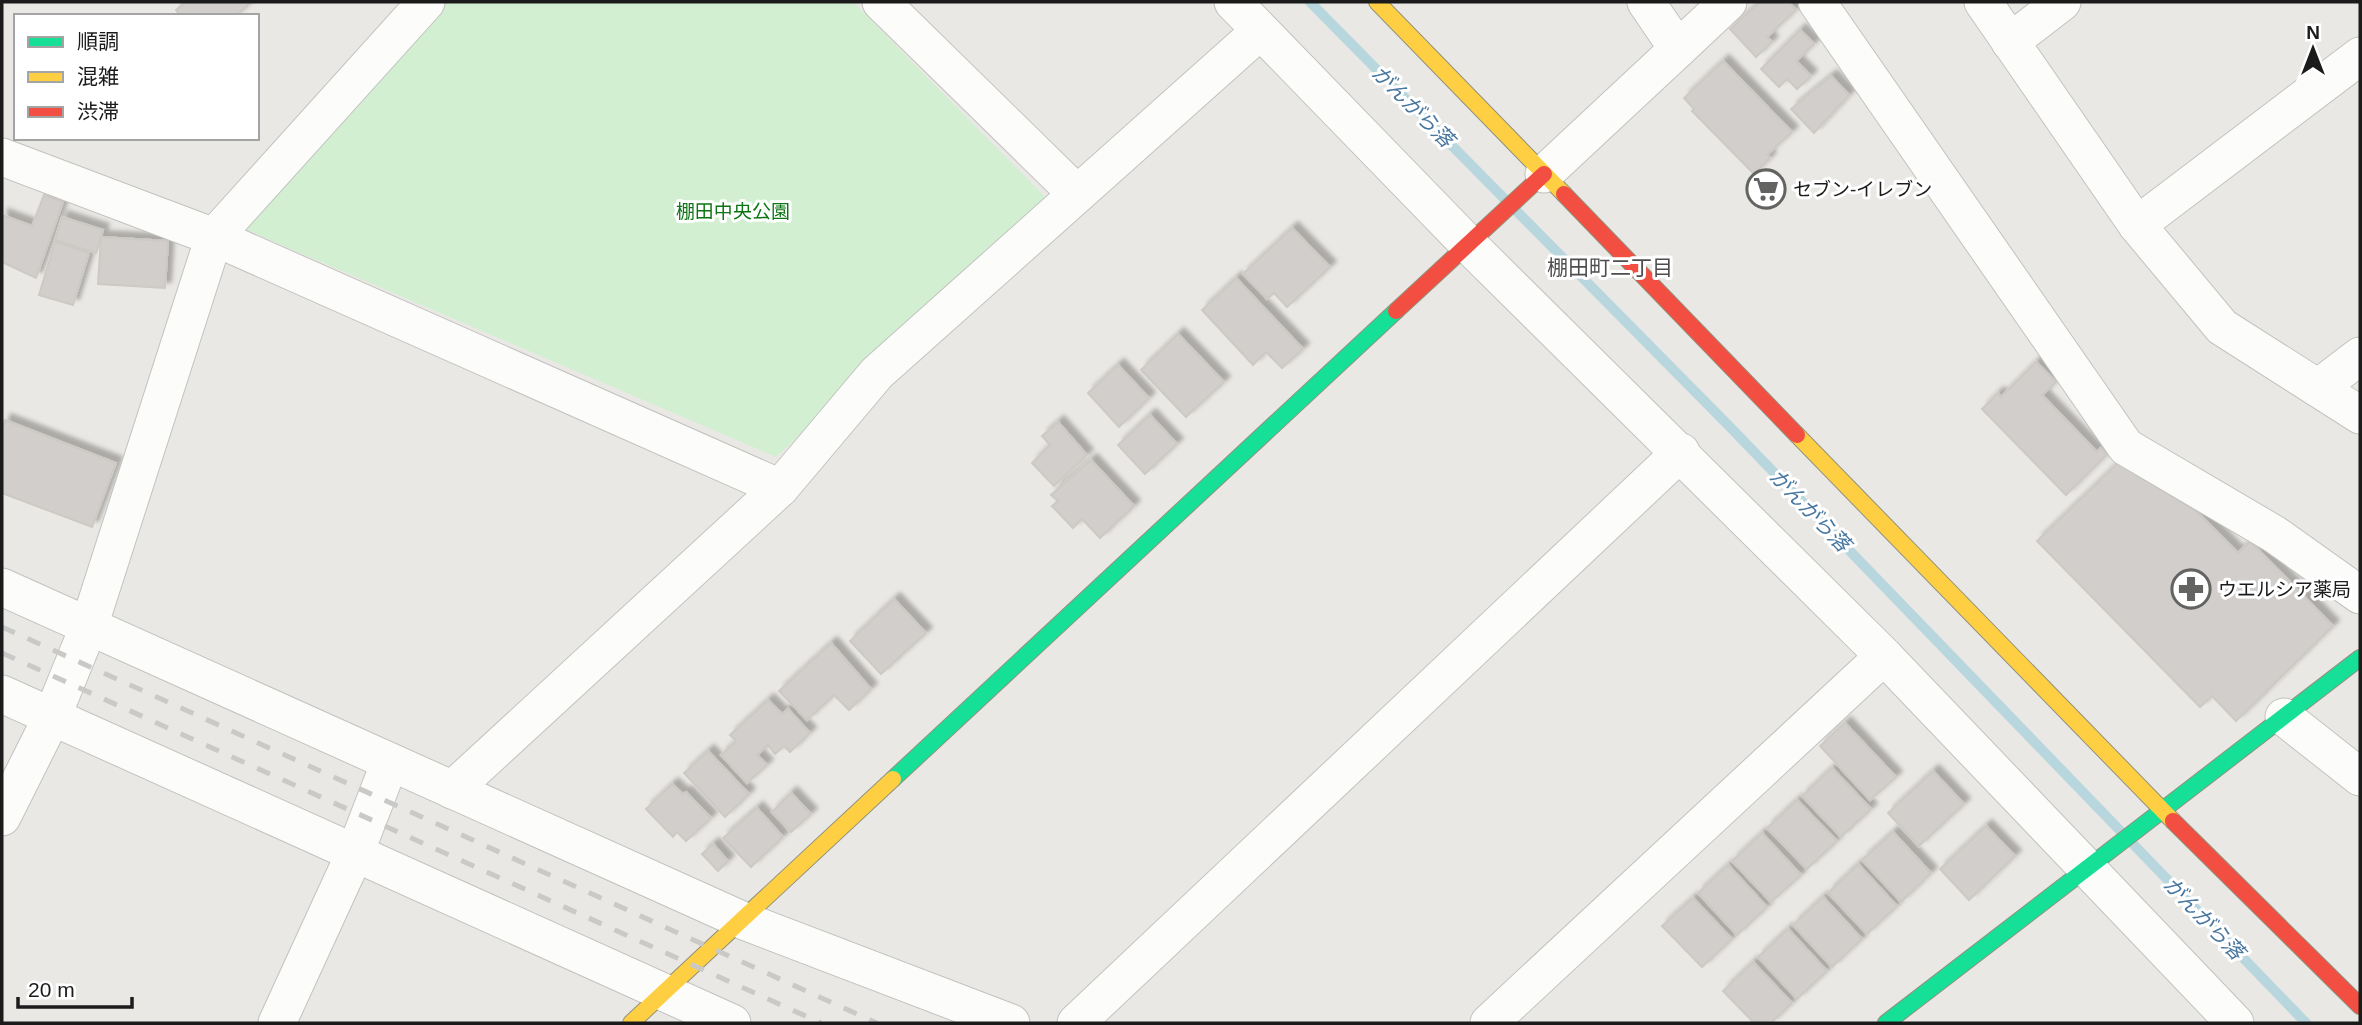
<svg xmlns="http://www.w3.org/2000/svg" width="2362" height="1025" font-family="Helvetica,'Noto Sans JP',sans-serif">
  <defs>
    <filter id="shadow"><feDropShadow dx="6" dy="-6" stdDeviation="2" flood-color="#0004"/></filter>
  </defs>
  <rect width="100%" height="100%" fill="#eae8e4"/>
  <path fill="#d2f0d1" d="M447,2h406l198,201 -275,254 -534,-229z"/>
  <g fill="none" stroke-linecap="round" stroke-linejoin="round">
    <path stroke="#b8d6dd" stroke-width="10" d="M1310,2l421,426 575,595"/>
  </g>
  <g fill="#d1cecb" stroke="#cdc9c5" stroke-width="2" filter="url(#shadow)">
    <path d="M185,2h66l-15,14h-55l-5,-6z"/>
    <path d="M1760,2h29l7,8 -29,27 5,5 -16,15 -26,-28z"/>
    <path d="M1800,30l14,14 -18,17 15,15 -14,13 -10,-10 -8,8 -18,-18z"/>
    <path d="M1723,61l69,71 -25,23 3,3 -16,16 -62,-63 2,-2 -10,-11z"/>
    <path d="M1831,76l18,19 -35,38 -23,-24z"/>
    <path d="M44,195l19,7 -27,76 -34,-16v-47l30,11z"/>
    <path d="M62,217l41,13 -7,23 -41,-13z"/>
    <path d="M1292,228l38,39 -43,40 -13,-14 -7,6 -24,-25z"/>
    <path d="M101,237l67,4 -3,47 -67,-4z"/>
    <path d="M55,242l34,11 -16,52 -34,-10z"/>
    <path d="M1236,278l67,71 -21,19 -16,-16 -13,13 -51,-55z"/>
    <path d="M1178,334l46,48 -38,35 -45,-47z"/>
    <path d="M2036,362l20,20 -14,13 55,57 4,-4 6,6 -41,41 -84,-86 16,-16 3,4z"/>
    <path d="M1118,365l31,33 -30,29 -31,-34z"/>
    <path d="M1150,415l27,29 -32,30 -27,-29z"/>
    <path d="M5,420l111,43 -24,64 -90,-34v-63z"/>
    <path d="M1058,422l29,33 -33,31 -22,-23 18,-18 -8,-9z"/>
    <path d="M1091,460l43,46 -34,32 -18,-19 -9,9 -21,-22 6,-5 -7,-6z"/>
    <path d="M2118,463l78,48 42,42 12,-12 83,85 -97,95 -24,-25 -12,11 -163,-166z"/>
    <path d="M894,599l32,34 -45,41 -31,-33z"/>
    <path d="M831,643l40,46 -22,21 -15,-15 -27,25 -28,-29z"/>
    <path d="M768,700l14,14 6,-5 22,24 -20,19 -6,-6 -9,8 -7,-9 -11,10 10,10 -20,18 -26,-28 15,-14 -6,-6z"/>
    <path d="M1845,723l51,54 -26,23 -50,-54z"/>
    <path d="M708,751l41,43 -24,23 -41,-44z"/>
    <path d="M1832,768l39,41 -30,28 -39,-41z"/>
    <path d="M1933,771l31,33 -45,42 -31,-33z"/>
    <path d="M672,784l11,10 3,-2 25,26 -25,23 -9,-9 -4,5 -27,-28z"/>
    <path d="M791,793l20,21 -20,18 -19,-20z"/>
    <path d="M1797,800l40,41 -30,28 -40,-41z"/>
    <path d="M757,808l26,29 -32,30 -28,-29z"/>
    <path d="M1986,826l29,30 -46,44 -29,-31z"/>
    <path d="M1893,832l38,41 -30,29 -39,-42z"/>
    <path d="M1762,833l39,42 -30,27 -39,-41z"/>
    <path d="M713,844l15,17 -10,10 -16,-17z"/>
    <path d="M1858,864l39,42 -30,28 -39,-41z"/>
    <path d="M1728,865l39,42 -30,28 -39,-42z"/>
    <path d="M1823,897l39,42 -30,28 -39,-42z"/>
    <path d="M1693,898l39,41 -30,28 -40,-41z"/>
    <path d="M1788,929l39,42 -30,28 -39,-42z"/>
    <path d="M1753,962l39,41 -21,20h-17l-31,-32z"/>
  </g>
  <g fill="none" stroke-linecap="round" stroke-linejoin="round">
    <g stroke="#c2c2c0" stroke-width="39">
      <g id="street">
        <path d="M881,2l196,192"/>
        <path d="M1233,2l235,242 416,412 351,367"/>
        <path d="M1817,2l309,445 148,87 86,61"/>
        <path d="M1983,2l154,223 85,102 138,88"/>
        <path d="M2010,42l52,-40"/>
        <path d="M1678,49l50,-47"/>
        <path d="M2,157l212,80 566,251"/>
        <path d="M1544,174l134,-125 -32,-47"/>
        <path d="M2137,225l223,-169"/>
        <path d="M2318,388l42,-32"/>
        <path d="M2,587l742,334 267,102"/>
        <path d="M2,694l730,329"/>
        <path d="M2284,717l76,60"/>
        <path d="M452,790l328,-302 97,-115 382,-341"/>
        <path d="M2,817l50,-100 37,-91 125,-389 212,-235"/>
        <path d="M277,1023l78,-170 35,-91"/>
        <path d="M1076,1023l605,-571"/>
        <path d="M1489,1023l395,-367"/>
      </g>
    </g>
    <g stroke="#91927d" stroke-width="18">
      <g id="fast">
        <path d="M893,779l503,-468"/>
        <path d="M1886,1023l474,-365"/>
      </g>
    </g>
    <g stroke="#91927d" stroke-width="18">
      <g id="slow">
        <path d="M1377,2l187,192"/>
        <path d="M1797,435l376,386"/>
        <path d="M631,1023l262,-244"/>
      </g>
    </g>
    <g stroke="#91927d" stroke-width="18">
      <g id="jam">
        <path d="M1564,194l233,241"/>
        <path d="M1396,311l148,-137"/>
        <path d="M2173,821l187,185"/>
      </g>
    </g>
    <use href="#street" stroke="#fcfcfb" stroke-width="37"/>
    <use href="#fast" stroke="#16e098" stroke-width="16"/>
    <use href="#slow" stroke="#ffcf43" stroke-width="16"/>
    <use href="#jam" stroke="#f24e42" stroke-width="16"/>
    <g stroke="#c9c9c8" stroke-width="5" stroke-dasharray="14 14" stroke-linecap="butt">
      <path d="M2,627l875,396"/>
      <path d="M2,653l819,370"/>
    </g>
  </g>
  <defs>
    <g id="supermarket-ring" transform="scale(2.0125)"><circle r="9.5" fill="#fff" stroke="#636361" stroke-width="1.5"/><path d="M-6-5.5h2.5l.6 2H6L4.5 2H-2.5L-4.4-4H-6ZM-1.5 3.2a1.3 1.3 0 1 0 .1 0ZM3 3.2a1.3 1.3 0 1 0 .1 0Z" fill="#636361"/></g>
    <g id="pharmacy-ring" transform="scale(2.0125)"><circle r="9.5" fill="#fff" stroke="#636361" stroke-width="1.5"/><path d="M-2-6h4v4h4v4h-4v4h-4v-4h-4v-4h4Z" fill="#636361"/></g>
  </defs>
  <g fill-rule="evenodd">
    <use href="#supermarket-ring" x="1766" y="189"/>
    <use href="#pharmacy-ring" x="2191" y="589"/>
  </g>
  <g text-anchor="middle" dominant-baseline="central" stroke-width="6" stroke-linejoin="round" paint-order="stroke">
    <g font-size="19" fill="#1b1b1b" stroke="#fff" text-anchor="start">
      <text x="1793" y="189">セブン-イレブン</text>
      <text x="2218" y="589">ウエルシア薬局</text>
    </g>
    <g font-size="19" fill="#0e7514" stroke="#fff">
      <text x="733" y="211">棚田中央公園</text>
    </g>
    <g font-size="21" font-style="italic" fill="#4877a0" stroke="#fff">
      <text transform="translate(1413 106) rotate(45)">がんがら落</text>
      <text transform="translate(1810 510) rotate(46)">がんがら落</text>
      <text transform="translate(2204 918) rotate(46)">がんがら落</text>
    </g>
    <g font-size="21" fill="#4e4e4e" stroke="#fff">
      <text x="1610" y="267">棚田町二丁目</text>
    </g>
  </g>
  <rect width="2362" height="1025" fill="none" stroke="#1b1b1b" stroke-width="7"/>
  <rect x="14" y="14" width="245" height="126" fill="#ffffff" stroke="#a4a4a4" stroke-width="2"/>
  <rect x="28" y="37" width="35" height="10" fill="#16e098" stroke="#a4a4a4" stroke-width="2"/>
  <text x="77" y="49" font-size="21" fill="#1b1b1b">順調</text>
  <rect x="28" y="72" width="35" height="10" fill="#ffcf43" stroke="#a4a4a4" stroke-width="2"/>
  <text x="77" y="84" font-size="21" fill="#1b1b1b">混雑</text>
  <rect x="28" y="107" width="35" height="10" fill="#f24e42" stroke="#a4a4a4" stroke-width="2"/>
  <text x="77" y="119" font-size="21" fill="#1b1b1b">渋滞</text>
  <g transform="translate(2313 49)" stroke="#ffffff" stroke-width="5" paint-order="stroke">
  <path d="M0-5L12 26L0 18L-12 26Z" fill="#1b1b1b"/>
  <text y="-10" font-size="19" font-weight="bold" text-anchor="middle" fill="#1b1b1b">N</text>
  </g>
  <path d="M18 997v10h114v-10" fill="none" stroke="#1b1b1b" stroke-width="3.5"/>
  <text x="28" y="997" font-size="21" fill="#1b1b1b" stroke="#ffffff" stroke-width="5" paint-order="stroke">20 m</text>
</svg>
